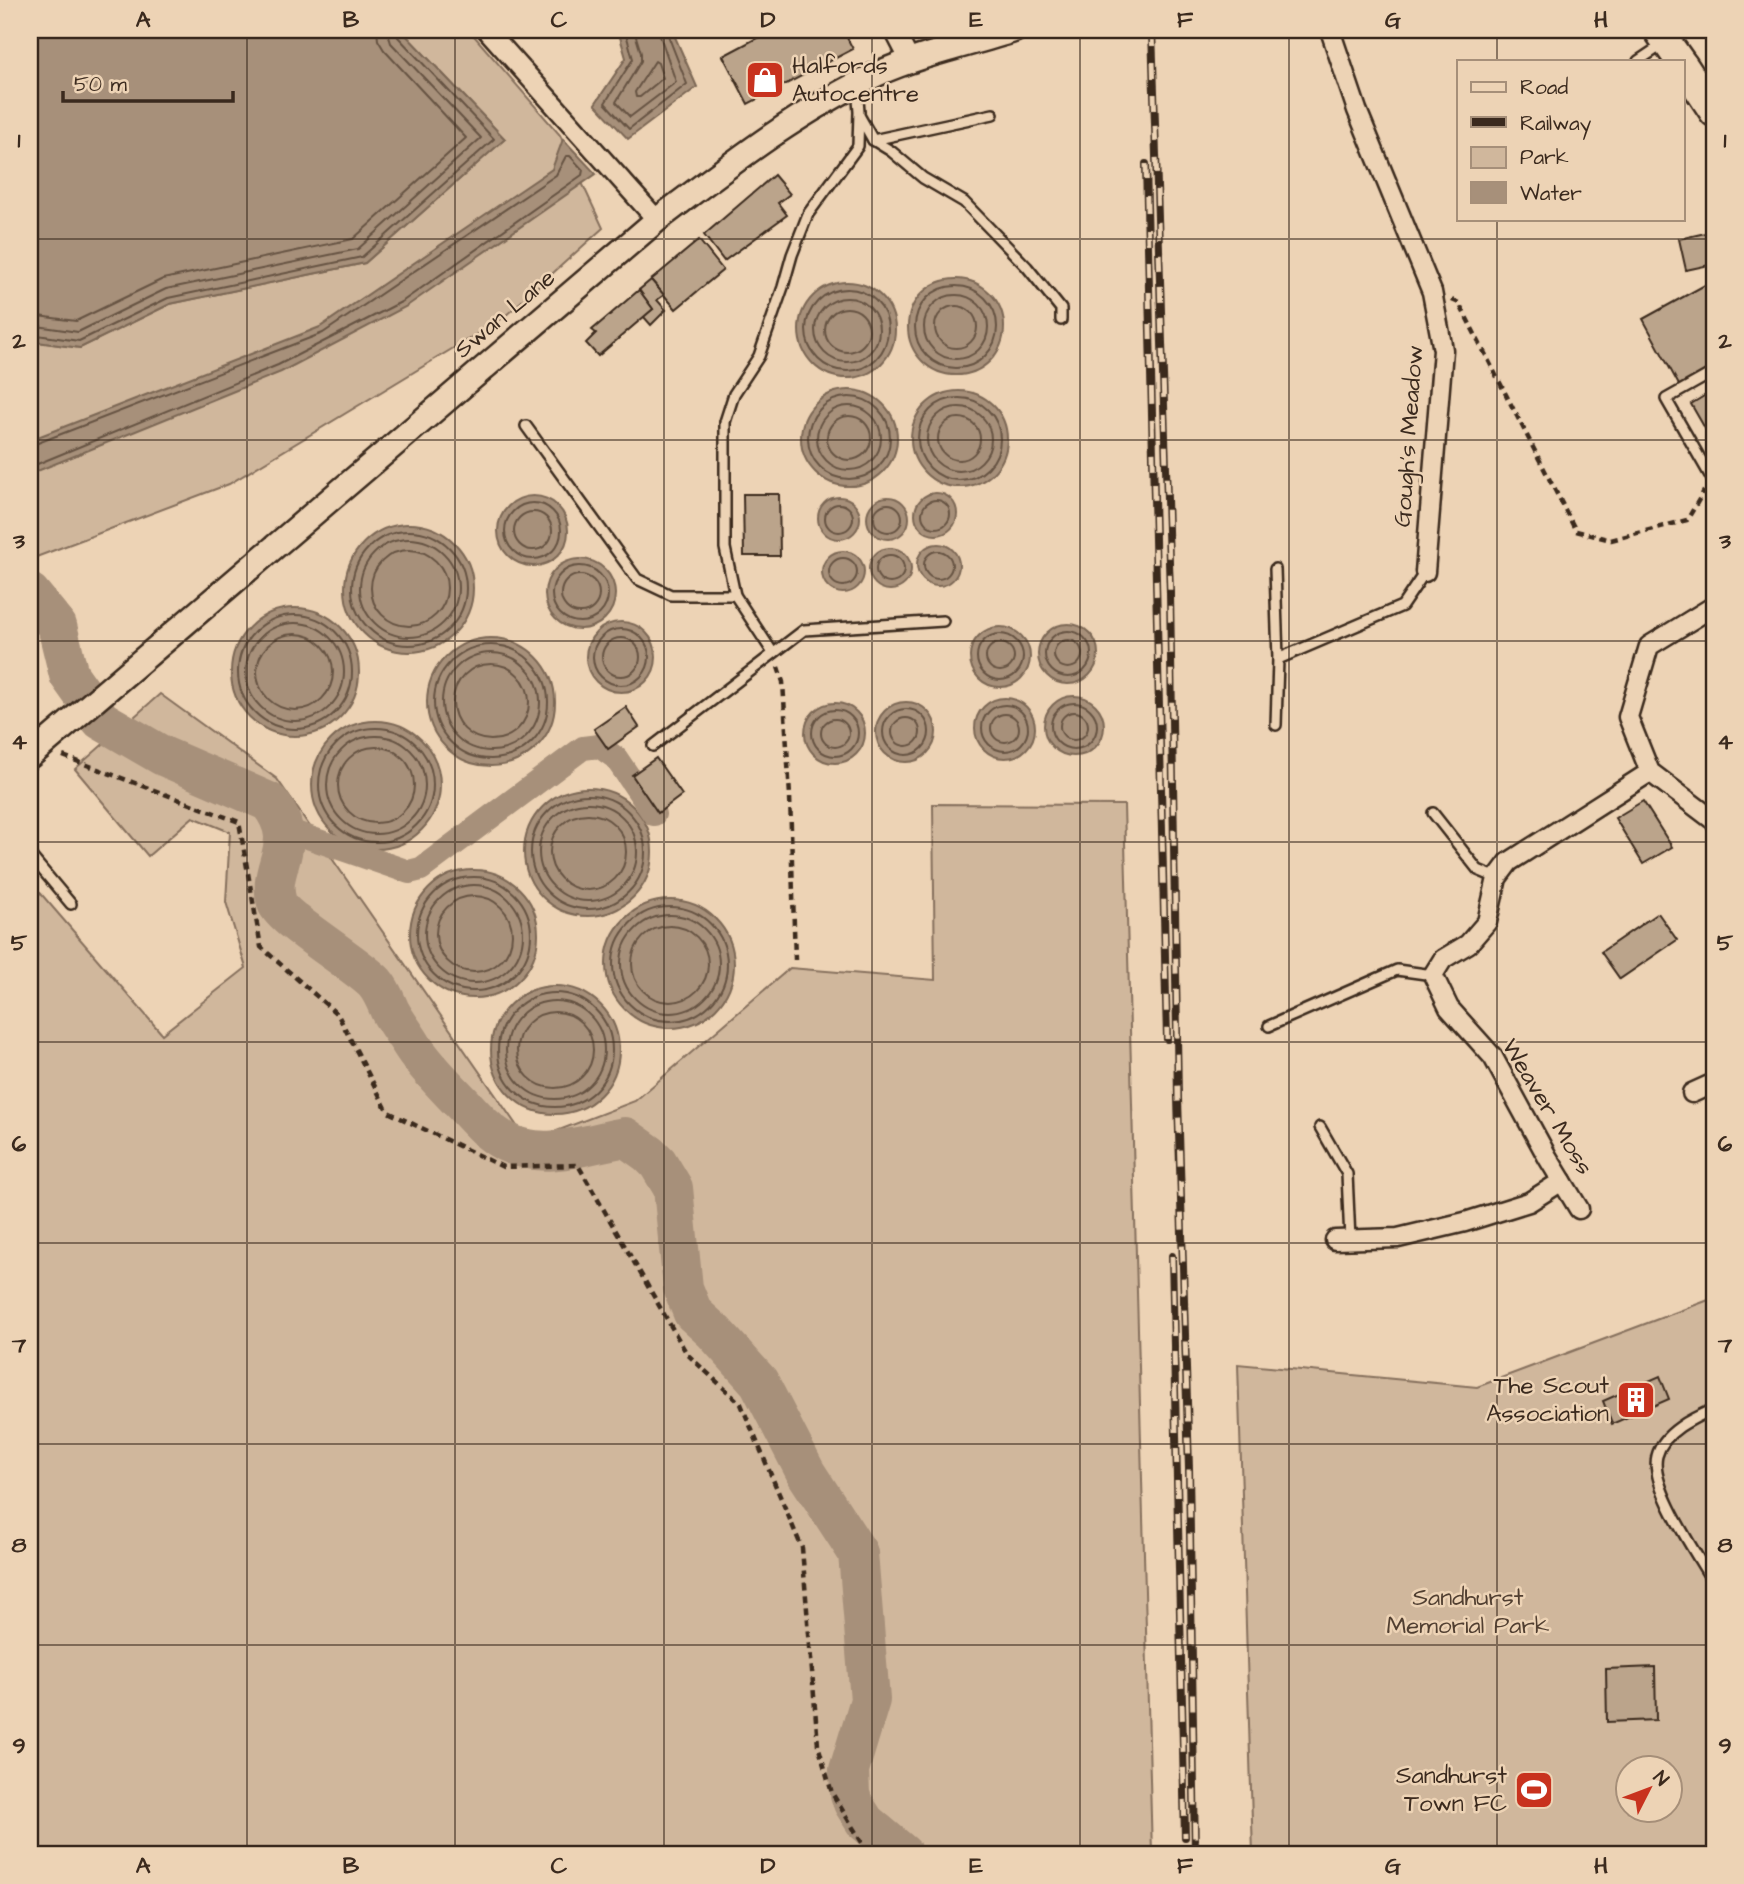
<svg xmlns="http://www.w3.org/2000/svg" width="1744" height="1884" font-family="'Architects Daughter',sans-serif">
  <rect width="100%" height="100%" fill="#edd3b5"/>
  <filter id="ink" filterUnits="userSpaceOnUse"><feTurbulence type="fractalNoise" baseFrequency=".0143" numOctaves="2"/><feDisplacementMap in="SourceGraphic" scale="14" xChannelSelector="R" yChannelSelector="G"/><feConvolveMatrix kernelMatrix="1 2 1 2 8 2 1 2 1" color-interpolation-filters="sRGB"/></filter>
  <g filter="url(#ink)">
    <g fill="#d0b79c" stroke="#86705d" stroke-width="2" fill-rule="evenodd">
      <path d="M401,30h68l91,105 43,93 -100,90 -274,166 -198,75 -1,-218 50,7 90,-44 195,-41 140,-124z"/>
      <path d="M160,694l117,85 251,363 107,-41 155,-133 145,12 -2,-176 191,1 28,1049h-1122v-973l132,153 84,-66 -20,-66 4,-70 -37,-15 -45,39 -73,-87z"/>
      <path d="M1714,1298v556h-461l-15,-490 239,23zM1628,1769h42v42h-42z"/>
    </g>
    <g fill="#a7907a" stroke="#7c6755" stroke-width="2">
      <path d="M30,30h371l104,109 -140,124 -195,41 -90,44 -50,-7z"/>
      <path d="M618,30h54l25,57 -69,52 -33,-35 31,-46z"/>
      <path d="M563,139l33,35 -189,132 -126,66 -251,102v-34l290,-113 232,-158z"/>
      <circle cx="956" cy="327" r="48"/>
      <circle cx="847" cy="330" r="48"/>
      <circle cx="849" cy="438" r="48"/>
      <circle cx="959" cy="439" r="48"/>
      <circle cx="936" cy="514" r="21"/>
      <circle cx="533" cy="531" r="35"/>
      <circle cx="839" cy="518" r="21"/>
      <circle cx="888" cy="518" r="21"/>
      <circle cx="409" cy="588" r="64"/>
      <circle cx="938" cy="565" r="21"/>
      <circle cx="890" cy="569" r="21"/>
      <circle cx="843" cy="572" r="21"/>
      <circle cx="580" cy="594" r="35"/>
      <circle cx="295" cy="672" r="64"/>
      <circle cx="621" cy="657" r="35"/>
      <circle cx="1068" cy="654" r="30"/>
      <circle cx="1000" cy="657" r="30"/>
      <circle cx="491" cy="702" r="64"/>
      <circle cx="1074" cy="726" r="30"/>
      <circle cx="1005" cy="728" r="30"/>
      <circle cx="906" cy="732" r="30"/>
      <circle cx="835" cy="733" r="30"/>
      <circle cx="376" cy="785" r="64"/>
      <circle cx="588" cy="852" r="64"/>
      <circle cx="474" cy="934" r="64"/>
      <circle cx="670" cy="964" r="64"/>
      <circle cx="555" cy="1050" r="64"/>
    </g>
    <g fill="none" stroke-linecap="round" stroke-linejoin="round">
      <g stroke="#665343" stroke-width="2">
        <path d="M625,30l8,29 -28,44 24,26 58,-45 -21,-54"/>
        <path d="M634,30l7,23v8l-25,41 14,15 46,-35 -18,-52"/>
        <path d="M655,61l3,2 5,15 -23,19h-4l-1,-5z"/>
        <circle cx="956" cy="327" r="41"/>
        <circle cx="847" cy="330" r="41"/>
        <circle cx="956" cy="327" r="32"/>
        <circle cx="847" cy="330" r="32"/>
        <circle cx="956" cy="327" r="21"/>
        <circle cx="847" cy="330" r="22"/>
        <path d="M30,315l46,6 87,-42 190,-40 113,-101 -82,-88 -6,-10 -1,-10"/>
        <path d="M30,325l48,7 88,-43 192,-40 123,-111 -90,-95 -4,-13"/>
        <path d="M30,334l49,7 89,-43 194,-41 132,-118 -96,-102 -2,-7"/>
        <circle cx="849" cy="438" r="41"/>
        <circle cx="959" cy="439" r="41"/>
        <circle cx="849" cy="438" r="32"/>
        <circle cx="959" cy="439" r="32"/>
        <circle cx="849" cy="438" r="22"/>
        <circle cx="959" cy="439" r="21"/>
        <path d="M30,446l293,-113 233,-158 10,-19h4l13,14 -1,5 -179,126 -125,64 -248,102"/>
        <circle cx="936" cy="514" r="14"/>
        <circle cx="533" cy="531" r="28"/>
        <circle cx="839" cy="518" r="14"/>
        <circle cx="888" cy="518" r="14"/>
        <circle cx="533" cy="531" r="19"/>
        <circle cx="409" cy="588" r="57"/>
        <circle cx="409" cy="588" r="49"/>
        <circle cx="409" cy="588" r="38"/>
        <circle cx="938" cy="565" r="14"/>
        <circle cx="890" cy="569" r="14"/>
        <circle cx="843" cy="572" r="14"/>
        <circle cx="580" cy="594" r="28"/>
        <circle cx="580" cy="594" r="19"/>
        <circle cx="295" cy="672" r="57"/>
        <circle cx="295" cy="672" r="49"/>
        <circle cx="621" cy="657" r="28"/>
        <circle cx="1068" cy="654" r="23"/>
        <circle cx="1000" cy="657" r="23"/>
        <circle cx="295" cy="672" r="38"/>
        <circle cx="621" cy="657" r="19"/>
        <circle cx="1068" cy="654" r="14"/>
        <circle cx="1000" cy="657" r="14"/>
        <circle cx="491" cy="702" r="57"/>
        <circle cx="491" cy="702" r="49"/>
        <circle cx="491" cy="702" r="38"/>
        <circle cx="1074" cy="726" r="23"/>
        <circle cx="1005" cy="728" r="23"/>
        <circle cx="906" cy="732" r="23"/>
        <circle cx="835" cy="733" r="23"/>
        <circle cx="1074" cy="726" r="14"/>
        <circle cx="1005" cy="728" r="14"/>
        <circle cx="906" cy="732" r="14"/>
        <circle cx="835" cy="733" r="14"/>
        <circle cx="376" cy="785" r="57"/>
        <circle cx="376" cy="785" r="49"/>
        <circle cx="376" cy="785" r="38"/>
        <circle cx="588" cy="852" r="57"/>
        <circle cx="588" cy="852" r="49"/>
        <circle cx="588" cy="852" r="38"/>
        <circle cx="474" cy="934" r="57"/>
        <circle cx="474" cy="934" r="49"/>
        <circle cx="474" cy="934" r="38"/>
        <circle cx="670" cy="964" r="57"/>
        <circle cx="670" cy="964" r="49"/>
        <circle cx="670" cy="964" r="38"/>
        <circle cx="555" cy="1050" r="57"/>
        <circle cx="555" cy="1050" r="49"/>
        <circle cx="555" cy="1050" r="38"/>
      </g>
      <path stroke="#a7907a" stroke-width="24" d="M284,829l125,43 12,-3 162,-121 16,-2 17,12 38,56"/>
      <path stroke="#a7907a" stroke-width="40" d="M30,593l27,33 12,49 32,45 62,36 106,46c35,44 -4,63 8,101 6,17 80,61 98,80 7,8 11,19 15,28 7,13 16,24 23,36 14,21 32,38 49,56 13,14 26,30 44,39 37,19 81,2 119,-5l24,17 9,9 15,25 10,100 10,25 21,19 45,50 47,91 52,80 12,147 -21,70 1,24 3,9 12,19 38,32"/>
    </g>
    <g fill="#bba48b" stroke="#3b2a1e" stroke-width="2">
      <path d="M772,30h71l10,19 -105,55 -25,-48z"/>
      <path d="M774,175l16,19 -12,9 9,12 -63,46 -20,-26z"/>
      <path d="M1714,231v33l-28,6 -7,-31z"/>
      <path d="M699,240l24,30 -47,39 -25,-29z"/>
      <path d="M651,280l13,15 -7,5 9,10 -15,15 -8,-9 10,-7 -14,-19z"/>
      <path d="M1714,280v88l-34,19 -37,-68z"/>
      <path d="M639,290l14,19 -55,47 -12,-13 10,-10 -4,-3z"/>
      <path d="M1714,390v54l-23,-40z"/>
      <path d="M743,494h36l1,62h-36z"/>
      <path d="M626,707l13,20 -31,22 -14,-20z"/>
      <path d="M656,758l26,37 -24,18 -26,-38z"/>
      <path d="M1643,801l29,46 -29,17 -28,-46z"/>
      <path d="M1658,913l19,27 -57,39 -19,-27z"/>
      <path d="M1660,1376l9,23 -57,25 -9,-23z"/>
      <path d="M1655,1667l1,53 -49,2 -1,-53z"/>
    </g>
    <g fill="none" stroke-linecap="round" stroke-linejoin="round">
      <g stroke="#3b2a1e" stroke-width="14">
        <g id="service">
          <path d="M1638,61l24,-16"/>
          <path d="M860,117l13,23 18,11 32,27 41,24 63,65 34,42v11"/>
          <path d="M873,140l120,-26"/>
          <path d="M526,426l111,153 34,16h64"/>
          <path d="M1712,479l-46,-80 48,-27"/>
          <path d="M1275,569l3,90 -2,66"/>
          <path d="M773,653l-38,-58 -10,-47v-126l9,-28 25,-38 24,-69 9,-32 16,-41 50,-68 1,-34 -2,-26"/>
          <path d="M1278,659l124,-53 23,-34"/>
          <path d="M653,746l151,-116 139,-9"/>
          <path d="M1433,813l45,57 19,8"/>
          <path d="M30,855l41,49"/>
          <path d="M1269,1026l128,-56 36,5"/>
          <path d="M1320,1127l27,47 3,66"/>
          <path d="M1714,1409c-21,9 -51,23 -57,47 -8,30 41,100 57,128"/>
        </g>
      </g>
      <g stroke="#3b2a1e" stroke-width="23">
        <g id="minor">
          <path d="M487,30l170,190"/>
          <path d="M894,30l16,31"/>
          <path d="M1330,30l27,80 75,182 11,58 -18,222"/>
          <path d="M1712,819l-62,-47 -22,-55 21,-71 65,-40"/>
          <path d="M1692,1093l22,-10"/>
          <path d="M1579,1209l-31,-51 -55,-101 -44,-49 -16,-33 10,-16 25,-15 19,-22 10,-44 12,-16 141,-90"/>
          <path d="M1335,1240l63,-2 67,-16 64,-20 33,-21"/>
        </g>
      </g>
      <g stroke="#3b2a1e" stroke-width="28">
        <path id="tertiary" d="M30,756l627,-536c70,-53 140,-108 220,-146 44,-20 92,-29 138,-44"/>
      </g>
      <g stroke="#3b2a1e" stroke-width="33">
        <g id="primary">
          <path d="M1658,30l22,31"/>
          <path d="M1683,65l31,47"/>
        </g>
      </g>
      <g stroke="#3b2a1e" stroke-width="4.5" stroke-dasharray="7 5" stroke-linecap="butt">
        <path d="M1452,300l7,3 117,228 35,9 76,-20 17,-29"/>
        <path d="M778,667l5,15 7,114 5,164"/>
        <path d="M63,756l176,66 22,125 77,68 50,97 115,55 75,-2 109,189 54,50 61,144 16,197 14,48 37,61"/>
      </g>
      <use href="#service" stroke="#edd3b5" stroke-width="9"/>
      <use href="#minor" stroke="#edd3b5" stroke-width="18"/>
      <use href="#tertiary" stroke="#edd3b5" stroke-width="23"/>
      <use href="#primary" stroke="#edd3b5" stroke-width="28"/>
      <g stroke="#3b2a1e" stroke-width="8">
        <g id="rail">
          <path d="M1152,30l18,563 8,505 11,371 6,385"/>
          <path d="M1146,164l21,875"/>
          <path d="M1172,1256l13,581"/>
        </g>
      </g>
      <use href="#rail" stroke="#edd3b5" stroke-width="5" stroke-dasharray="16" stroke-linecap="butt"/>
    </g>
  </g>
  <path fill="none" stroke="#3b2a1e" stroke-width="2" stroke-opacity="0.55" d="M247,30v1824M455,30v1824M664,30v1824M872,30v1824M1080,30v1824M1289,30v1824M1497,30v31M1497,219v1635M30,239h1684M30,440h1684M30,641h1684M30,842h1684M30,1042h1684M30,1243h1684M30,1444h1684M30,1645h1684"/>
  <defs>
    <g id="shop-square" transform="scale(2.0125)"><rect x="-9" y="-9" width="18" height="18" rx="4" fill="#c8321e" stroke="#edd3b5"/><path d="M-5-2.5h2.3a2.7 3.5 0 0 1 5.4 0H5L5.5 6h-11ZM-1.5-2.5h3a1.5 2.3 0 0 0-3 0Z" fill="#fff"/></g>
    <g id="building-square" transform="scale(2.0125)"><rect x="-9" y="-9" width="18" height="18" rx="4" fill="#c8321e" stroke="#edd3b5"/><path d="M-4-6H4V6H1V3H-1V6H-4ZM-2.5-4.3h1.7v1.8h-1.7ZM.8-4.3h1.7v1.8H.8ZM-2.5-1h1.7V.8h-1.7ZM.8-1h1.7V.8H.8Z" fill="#fff"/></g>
    <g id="stadium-square" transform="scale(2.0125)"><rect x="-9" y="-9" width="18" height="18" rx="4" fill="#c8321e" stroke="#edd3b5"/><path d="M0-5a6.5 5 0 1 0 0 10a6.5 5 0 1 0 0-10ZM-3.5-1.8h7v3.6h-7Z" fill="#fff"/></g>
  </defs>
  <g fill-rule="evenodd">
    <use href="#shop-square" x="765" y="80"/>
    <use href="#building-square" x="1636" y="1400"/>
    <use href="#stadium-square" x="1534" y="1790"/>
  </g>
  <g text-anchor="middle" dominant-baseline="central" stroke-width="5" stroke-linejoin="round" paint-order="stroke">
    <g font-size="24" fill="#3b2a1e" stroke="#edd3b5" text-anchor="end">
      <text x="792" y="66" text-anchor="start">Halfords<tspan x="792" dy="28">Autocentre</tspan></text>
      <text x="1609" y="1386">The Scout<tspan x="1609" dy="28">Association</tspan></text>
      <text x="1507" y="1776">Sandhurst<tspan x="1507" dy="28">Town FC</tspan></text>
    </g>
    <g font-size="24" fill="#3b2a1e" stroke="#edd3b5">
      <text transform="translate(505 314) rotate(-40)">Swan Lane</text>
      <text transform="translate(1409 436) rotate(-86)">Gough's Meadow</text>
      <text transform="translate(1547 1107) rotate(59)">Weaver Moss</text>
    </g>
    <g font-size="24" fill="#513f31" stroke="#edd3b5">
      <text x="1468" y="1598">Sandhurst<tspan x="1468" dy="28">Memorial Park</tspan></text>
    </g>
  </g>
  <rect width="1744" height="1884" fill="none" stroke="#edd3b5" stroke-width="77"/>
  <rect x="1457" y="60" width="228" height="161" fill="#edd3b5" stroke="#a68f79" stroke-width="2"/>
  <rect x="1471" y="82" width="35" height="10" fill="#edd3b5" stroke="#a68f79" stroke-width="2"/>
  <text x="1520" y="94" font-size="21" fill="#3b2a1e">Road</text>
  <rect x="1471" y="117" width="35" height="10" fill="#3b2a1e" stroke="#a68f79" stroke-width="2"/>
  <text x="1520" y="130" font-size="21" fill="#3b2a1e">Railway</text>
  <rect x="1471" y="147" width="35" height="21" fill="#d0b79c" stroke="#a68f79" stroke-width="2"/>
  <text x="1520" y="164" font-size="21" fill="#3b2a1e">Park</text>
  <rect x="1471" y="182" width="35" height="21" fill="#a7907a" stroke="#a68f79" stroke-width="2"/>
  <text x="1520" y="200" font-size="21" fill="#3b2a1e">Water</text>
  <g transform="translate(1649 1789) rotate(48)"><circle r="33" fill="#edd3b5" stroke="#a68f79" stroke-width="2"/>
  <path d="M0-5L12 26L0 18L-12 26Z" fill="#c8321e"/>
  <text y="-10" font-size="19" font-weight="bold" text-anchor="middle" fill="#3b2a1e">N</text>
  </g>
  <path d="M63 91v10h170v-10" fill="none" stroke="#3b2a1e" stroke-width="3.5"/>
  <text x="74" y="91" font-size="21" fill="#3b2a1e" stroke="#edd3b5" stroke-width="5" paint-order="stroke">50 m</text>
  <rect x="38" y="38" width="1668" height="1808" fill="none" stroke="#3b2a1e" stroke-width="2.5"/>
  <g font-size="23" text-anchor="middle" font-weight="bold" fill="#3b2a1e">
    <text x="143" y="27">A</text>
    <text x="351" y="27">B</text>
    <text x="559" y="27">C</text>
    <text x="768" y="27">D</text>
    <text x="976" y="27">E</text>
    <text x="1185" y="27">F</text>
    <text x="1393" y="27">G</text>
    <text x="1601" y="27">H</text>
    <text x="19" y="147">1</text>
    <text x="1725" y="147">1</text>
    <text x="19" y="348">2</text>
    <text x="1725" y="348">2</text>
    <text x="19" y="548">3</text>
    <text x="1725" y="548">3</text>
    <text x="19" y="749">4</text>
    <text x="1725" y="749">4</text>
    <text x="19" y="950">5</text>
    <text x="1725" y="950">5</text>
    <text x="19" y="1151">6</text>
    <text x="1725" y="1151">6</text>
    <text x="19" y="1352">7</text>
    <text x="1725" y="1352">7</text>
    <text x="19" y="1552">8</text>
    <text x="1725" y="1552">8</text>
    <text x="19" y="1753">9</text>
    <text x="1725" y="1753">9</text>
    <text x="143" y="1873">A</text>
    <text x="351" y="1873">B</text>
    <text x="559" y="1873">C</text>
    <text x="768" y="1873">D</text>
    <text x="976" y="1873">E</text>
    <text x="1185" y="1873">F</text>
    <text x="1393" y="1873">G</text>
    <text x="1601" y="1873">H</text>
  </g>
</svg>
